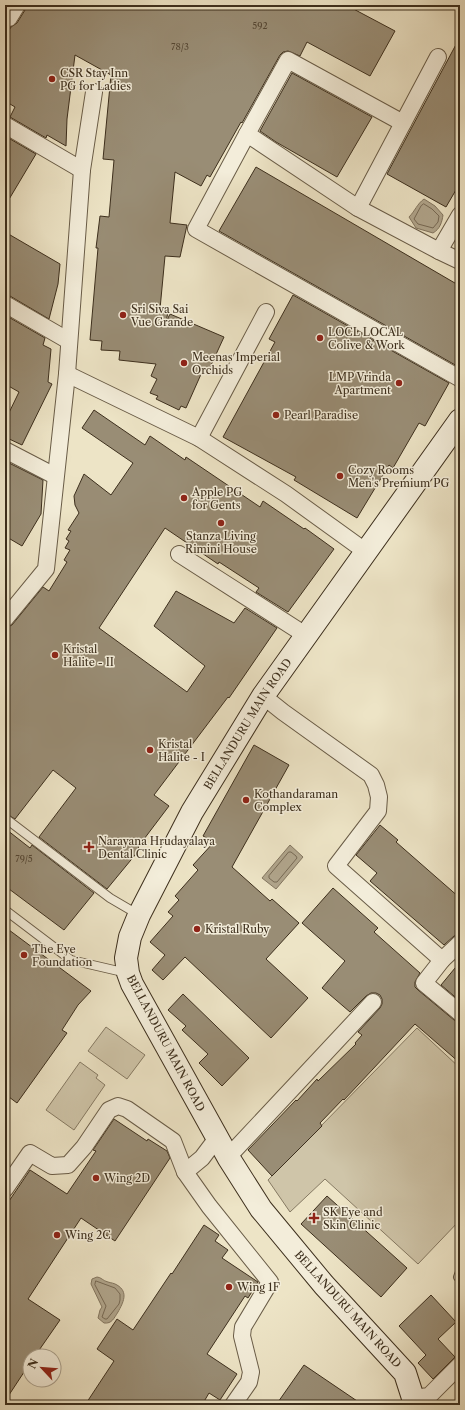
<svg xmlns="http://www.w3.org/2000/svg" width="465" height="1410" font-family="'Libre Caslon Text',serif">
  <rect width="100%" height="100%" fill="#ede4c6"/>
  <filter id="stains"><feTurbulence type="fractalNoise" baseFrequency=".005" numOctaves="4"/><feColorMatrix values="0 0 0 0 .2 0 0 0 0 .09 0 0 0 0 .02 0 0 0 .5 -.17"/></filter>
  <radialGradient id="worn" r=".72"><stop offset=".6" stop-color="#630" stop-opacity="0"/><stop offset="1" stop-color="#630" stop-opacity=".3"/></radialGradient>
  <g fill="#cfc5a9" stroke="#867a63">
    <path d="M106,1027l39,28 -18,24 -39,-28z"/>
    <path d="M417,1028l43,40v152l-42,44 -93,-85 -35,33 -22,-32z"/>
    <path d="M80,1062l18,13 -2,3 9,7 -31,45 -28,-20z"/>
  </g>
  <g fill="#b1a68d" stroke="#837660">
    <path d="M424,199l11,7 8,9c-1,7 -3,14 -10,18l-17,-5 -7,-11c6,-6 8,-13 15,-18z"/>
    <path d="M290,845l13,12 -27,32 -14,-11z"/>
    <path d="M97,1277c4,0 6,4 11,5 3,1 6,1 9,3 12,7 6,18 1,27 -4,6 -6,12 -14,11l-6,-5 2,-8 2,-3 -11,-23 1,-5z"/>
  </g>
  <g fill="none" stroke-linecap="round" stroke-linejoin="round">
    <g stroke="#776a55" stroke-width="1">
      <path d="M424,204l8,5 7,7 -1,6 -5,6 -15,-4 -4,-5 7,-13z"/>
      <path d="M289,852h2l5,4 1,2 -20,24h-3l-5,-4v-2z"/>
      <path d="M96,1281l19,7 5,6v6l-1,4 -12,15h-2l-3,-2 4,-11 -11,-21z"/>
    </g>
  </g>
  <g fill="#998d75" stroke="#3d2f1d">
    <path d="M26,5h320l49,26 -25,45 -63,-34 -7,14 -12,-5 -5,1 -3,3 -38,68 -1,-1 -31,55 -3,-2 -6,11 -26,-14 -5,51 17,2 -7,32 -15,-1 -5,53 8,3 -2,10 4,-8 54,23 -17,37 -5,-2 -16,36 -5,-2 -2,4 -23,-11 2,-3 -8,-3 7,-14 -6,-3 5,-12 -37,-4 1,-9 -19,-1 1,-9 -12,-1 8,-92h-2l4,-32 9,1 5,-57 -11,-1 8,-84 -36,-20 -8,64 -1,27 -19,-11 -1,3 -36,-21 5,-10 -10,-6v-64l6,-10 6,-4 8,-13z"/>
    <path d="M460,37v146l-14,24 -59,-33z"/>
    <path d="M292,73l80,44 -35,60 -61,-35 -16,-11z"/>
    <path d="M5,136l31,18 -31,52z"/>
    <path d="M256,167l204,119v77l-1,3h-2l-238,-135z"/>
    <path d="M5,232l55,32 -2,20 -9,35 -39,-23 -5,-1z"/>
    <path d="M293,295l156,88 -24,43 -6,-3 -26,45 -4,-3 -32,53 -63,-38 2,-3 -73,-40 52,-95 -6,-3z"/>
    <path d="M5,315l40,23 -2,7 8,4 -3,33 4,2 -30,61 -17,-8v-16l14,-29 -14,-8z"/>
    <path d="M94,410l51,35 5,-9 35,24 1,-3 74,50 3,-6 41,28 1,-1 29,21 -46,63 -32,-20 3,-4 -40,-26 -1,2 -53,-36 -66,100 88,64 18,-26 -51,-40 22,-35 58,32 11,-15 32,20 -48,70 -1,-1 -74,98 15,11 -31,41 2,2 -33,40 -68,-52 37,-49 -23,-18 -38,49 -10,-6v-185l7,-3 31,-38 6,4 18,-29 -3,-2 6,-10 -5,-2 4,-7 -3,-2 5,-8 -3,-1 11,-17 -4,-8 -1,-9 10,-22 27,21 22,-32 -51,-35z"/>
    <path d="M5,461l38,19 -2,34 -19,32 -17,-10z"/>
    <path d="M254,745l35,20 -57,102 38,34 2,-2 27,24 -33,36 42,39 -37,40 -86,-81 -22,23 -11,-10 13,-15 -15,-13 23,-26 -5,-4 11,-12 -4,-4 23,-26 -5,-5 21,-23 -11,-6z"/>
    <path d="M5,825l3,3 -1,2 23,18 2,-3 62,48 -30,37 -59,-44z"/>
    <path d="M380,825l18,15 -2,2 64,56v36l-6,2 -10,9 -74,-64 7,-8 -21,-18z"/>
    <path d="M333,888l45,40 -4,4 46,41 -5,9v5l3,3 36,30 6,2v41l-45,-39 -71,76 -1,-1 -23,24 2,3 -50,50 -24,-26 48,-50 1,1 20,-22 1,2 38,-37 -1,-1 7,-8 -4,-3 22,-24 2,-4v-5l-2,-4 -4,-2h-5l-5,3 -16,16 -28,-24 23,-27 -43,-38z"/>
    <path d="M5,927l86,64 -13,14 -16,25 5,3 -50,70 -12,-9z"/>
    <path d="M460,962v39l-19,-16z"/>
    <path d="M183,994l66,64 -27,28 -23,-23 9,-9 -26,-24 4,-4 -18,-16z"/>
    <path d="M114,1119l33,22 1,-2 19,12 3,7 -55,83 -34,-23 -53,81 32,21 -25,36h-5v7l-25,38v-194l25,-37 37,24 29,-43 -3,-1z"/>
    <path d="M327,1196l80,72 -26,29 -80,-73z"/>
    <path d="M204,1225l15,10 -4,6 13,9 -6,8 36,24 -10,16 -3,-2 -38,58 30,20 -17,26 -11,-7 -7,12h-117l29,-44 -17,-12 20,-30 16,11 38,-57 1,1z"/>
    <path d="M431,1295l25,27 -18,17 17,18 -22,22 -15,-16 8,-8 -27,-29z"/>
    <path d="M304,1365l59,40h-87z"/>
  </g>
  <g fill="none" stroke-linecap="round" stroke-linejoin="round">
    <g stroke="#695c47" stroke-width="10">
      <g id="lane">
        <path d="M5,818l105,80 29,17"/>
        <path d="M5,910l66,50 56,13"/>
        <path d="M460,1272l-2,5 2,2"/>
      </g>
    </g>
    <g stroke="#695c47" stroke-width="18">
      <g id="street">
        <path d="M9,18l8,-13"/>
        <path d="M403,123l-115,-63 -41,74 111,74 81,43 21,10"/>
        <path d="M5,125l77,45"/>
        <path d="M247,134l-51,95 263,149 1,-3"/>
        <path d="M358,208l80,-151"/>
        <path d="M439,251l21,-36"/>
        <path d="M5,304l64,37"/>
        <path d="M67,374l132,64 87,56 79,57"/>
        <path d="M199,438l67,-126"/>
        <path d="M5,450l50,26"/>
        <path d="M179,554l128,82"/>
        <path d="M5,619l41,-50 21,-195 15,-204 12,-78"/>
        <path d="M263,696l20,16 88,63 5,10 3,12 -1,14 -42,55 106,94"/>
        <path d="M460,943l-18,17 -18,23 36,30"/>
        <path d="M228,1157l145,-155"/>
        <path d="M185,1172l17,-14 15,-20"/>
        <path d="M5,1189l25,-36 22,13 16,-1 16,-18 25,-37 9,-4 9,3 46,32 12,31 24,34 61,76 -27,45 -1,9 9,36 -2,10 -16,23"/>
        <path d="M413,1398l16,-2 31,-31"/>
      </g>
    </g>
    <g stroke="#3d2f1d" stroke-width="24">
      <g id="secondary">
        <path id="s1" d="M413,1405v-7l-8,-25 -81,-88 -63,-76 -33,-52 -96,-173 -4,-11 -2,-15 4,-21 9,-22 53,-103 71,-116 197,-276"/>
      </g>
    </g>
    <use href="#lane" stroke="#f3edda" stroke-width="8"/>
    <use href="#street" stroke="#f3edda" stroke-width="16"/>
    <use href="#secondary" stroke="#f3edda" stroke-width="22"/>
  </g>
  <g fill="#8f2418" stroke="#f3edda" stroke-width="1.5">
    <circle cx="52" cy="79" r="4"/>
    <circle cx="123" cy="315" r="4"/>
    <circle cx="320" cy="338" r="4"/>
    <circle cx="184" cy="363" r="4"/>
    <circle cx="399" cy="383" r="4"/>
    <circle cx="276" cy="415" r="4"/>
    <circle cx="340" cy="476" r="4"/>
    <circle cx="184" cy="498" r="4"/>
    <circle cx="221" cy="523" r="4"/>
    <circle cx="55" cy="655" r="4"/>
    <circle cx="150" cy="750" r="4"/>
    <circle cx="246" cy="800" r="4"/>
    <path d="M87 841h4v4h4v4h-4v4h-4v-4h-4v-4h4z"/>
    <circle cx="197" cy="929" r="4"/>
    <circle cx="24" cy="955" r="4"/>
    <circle cx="96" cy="1178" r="4"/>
    <path d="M312 1212h4v4h4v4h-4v4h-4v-4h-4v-4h4z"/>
    <circle cx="57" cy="1235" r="4"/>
    <circle cx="229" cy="1287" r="4"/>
  </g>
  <g text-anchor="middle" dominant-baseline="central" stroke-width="3" stroke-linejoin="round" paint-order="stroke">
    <g font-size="9" fill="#544633">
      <text x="260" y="25">592</text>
      <text x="180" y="46">78/3</text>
      <text x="24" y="858">79/5</text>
    </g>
    <g font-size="11" fill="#3d2f1d" stroke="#f3edda" text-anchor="start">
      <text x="60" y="73">CSR Stay Inn<tspan x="60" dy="13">PG for Ladies</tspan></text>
      <text x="131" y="309">Sri Siva Sai<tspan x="131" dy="13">Vue Grande</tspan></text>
      <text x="328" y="332">LOCL LOCAL<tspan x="328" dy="13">Colive &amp; Work</tspan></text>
      <text x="192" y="357">Meenas Imperial<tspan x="192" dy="13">Orchids</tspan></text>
      <text x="391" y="377" text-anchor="end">LMP Vrinda<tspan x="391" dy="13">Apartment</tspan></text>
      <text x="284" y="415">Pearl Paradise</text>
      <text x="348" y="470">Cozy Rooms<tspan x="348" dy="13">Men's Premium PG</tspan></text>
      <text x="192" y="492">Apple PG<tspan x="192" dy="13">for Gents</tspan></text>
      <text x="221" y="536" text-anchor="middle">Stanza Living<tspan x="221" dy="13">Rimini House</tspan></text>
      <text x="63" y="649">Kristal<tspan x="63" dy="13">Halite - II</tspan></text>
      <text x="158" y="744">Kristal<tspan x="158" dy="13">Halite - I</tspan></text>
      <text x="254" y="794">Kothandaraman<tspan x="254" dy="13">Complex</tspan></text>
      <text x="98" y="841">Narayana Hrudayalaya<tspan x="98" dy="13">Dental Clinic</tspan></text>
      <text x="205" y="929">Kristal Ruby</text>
      <text x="32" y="949">The Eye<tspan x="32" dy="13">Foundation</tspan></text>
      <text x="104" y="1178">Wing 2D</text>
      <text x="323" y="1212">SK Eye and<tspan x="323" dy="13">Skin Clinic</tspan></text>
      <text x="65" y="1235">Wing 2C</text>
      <text x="237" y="1287">Wing 1F</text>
    </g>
    <g font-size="11" fill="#3d2f1d" stroke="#f3edda">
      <text stroke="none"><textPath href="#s1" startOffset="803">BELLANDURU MAIN ROAD</textPath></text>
      <text transform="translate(166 1043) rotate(62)">BELLANDURU MAIN ROAD</text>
      <text transform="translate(348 1309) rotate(48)">BELLANDURU MAIN ROAD</text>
    </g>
  </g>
  <rect width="465" height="1410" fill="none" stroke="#ede4c6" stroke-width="20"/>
  <rect x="6" y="6" width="453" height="1398" fill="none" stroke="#3d2f1d" stroke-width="2"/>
  <rect x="10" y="10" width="445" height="1390" fill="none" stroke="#3d2f1d"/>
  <g transform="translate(42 1368) rotate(296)"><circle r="19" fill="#f3edda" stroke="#aaa18e"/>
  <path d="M0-3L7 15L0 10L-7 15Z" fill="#8f2418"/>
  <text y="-6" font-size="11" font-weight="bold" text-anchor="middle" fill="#3d2f1d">N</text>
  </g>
  <rect width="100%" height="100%" filter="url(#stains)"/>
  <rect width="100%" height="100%" fill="url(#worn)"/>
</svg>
